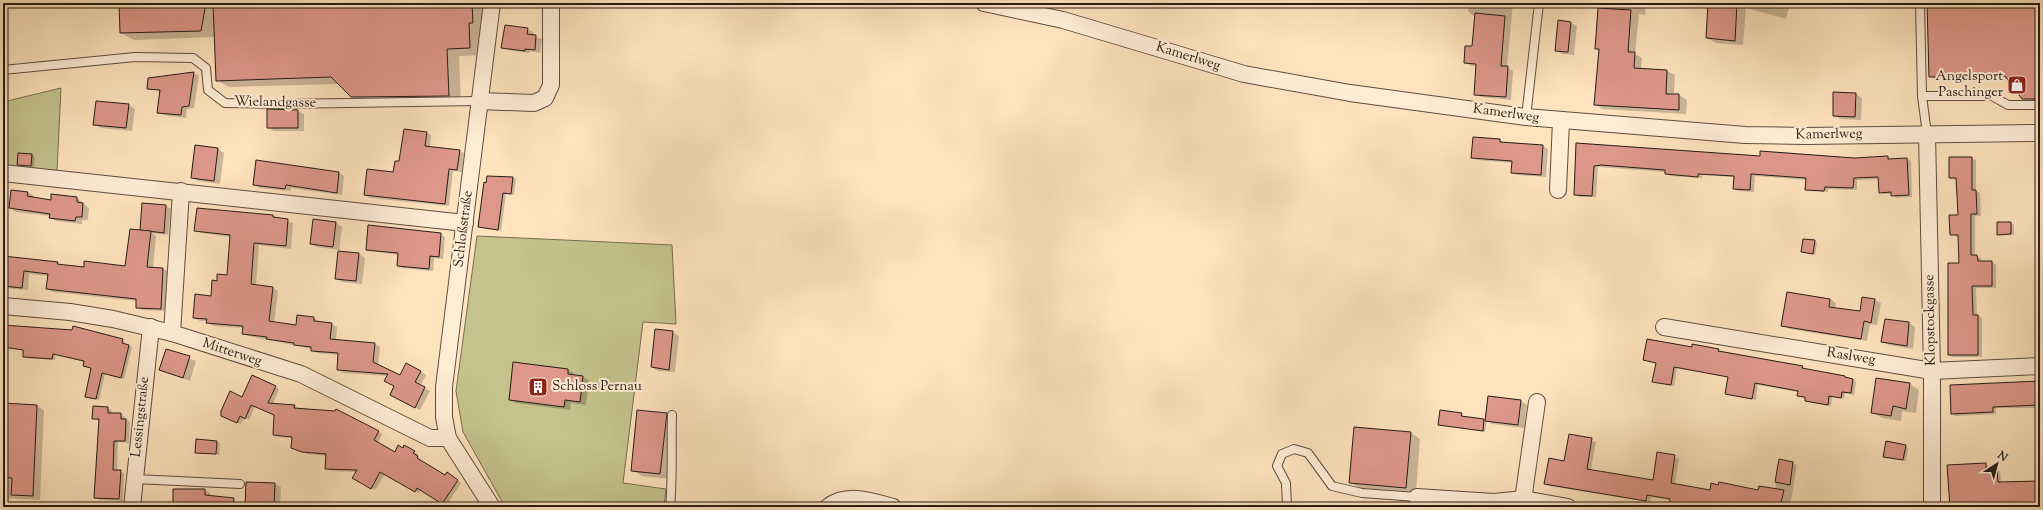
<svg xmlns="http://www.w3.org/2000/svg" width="2043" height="510" font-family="'Sorts Mill Goudy',serif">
  <rect width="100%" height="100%" fill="#fee3be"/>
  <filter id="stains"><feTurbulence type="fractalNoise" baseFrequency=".005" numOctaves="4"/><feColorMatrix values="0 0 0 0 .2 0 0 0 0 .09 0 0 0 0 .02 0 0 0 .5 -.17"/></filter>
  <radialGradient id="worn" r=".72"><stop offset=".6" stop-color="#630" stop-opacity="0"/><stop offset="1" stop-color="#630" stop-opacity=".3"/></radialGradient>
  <g fill="#c5c28e" stroke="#766f52">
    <path d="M61,88l-4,83 -54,-5v-64z"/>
    <path d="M477,236l195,9 4,79 -33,-2 -20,161 43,6 -2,18h-159l-42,-75 -7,-41z"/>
  </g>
  <g fill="#0003">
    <path d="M120,3h364l-2,52 -23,1 2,46 -96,2 -13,-7 -12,-13 -111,3 -12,-7 -2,-43 -81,3 -13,-7z"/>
    <path d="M1469,3h44l-6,64 6,4 -2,29 -30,-3 -6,-3 2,-28h-6l-6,-4 8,-15 2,-31 -7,-4z"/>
    <path d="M1600,3h46l-1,12 -6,-1 -4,40 7,4 -1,11 26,2 8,4 -1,20h5l8,5 -1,14 -84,-5 -7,-5 5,-54 -4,-2z"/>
    <path d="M1709,3h81l-4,16 -40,-11 -3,37 -27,-2 -9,-5z"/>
    <path d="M1928,3h112v99h-11l-6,-4 -14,-19 -73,1 -6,-4z"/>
    <path d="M1559,21l12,2 6,3 -3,29 -12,-1 -6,-4z"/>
    <path d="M527,29l6,3v4l9,3 -2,14 -10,-2v2l-22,-3 -6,-3z"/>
    <path d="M194,73l5,3 -5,32 -7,1 -1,9 -22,-3 -5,-3 2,-20 -13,-4 1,-9z"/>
    <path d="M1856,94l6,4 -1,22 -21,-1 -6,-4z"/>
    <path d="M128,105l7,4 -3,22 -31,-3 -6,-4z"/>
    <path d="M298,111l6,3v17h-30l-6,-3z"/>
    <path d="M427,133l4,2 -1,12 29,4 5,2 -2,19 -9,-1 -4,35 -79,-8 -5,-3 29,-22 6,-10z"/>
    <path d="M1500,140l5,3 38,3 5,3 -2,28 -29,-2 -5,-3 1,-9 -36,-3 -5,-3z"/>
    <path d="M1577,144l184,13 146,2 4,2 1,36 -16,1 -4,-4h-8l-4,-2v-13l-23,1v10l-29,-1v3l-18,-1 -4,-2 1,-9 -52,-4 -1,16 -16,-1 -4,-2 1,-12 -33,-2v3l-32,-2 -4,-4 -68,-5 -2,30h-17l-4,-3z"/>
    <path d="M196,146l22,3 6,4 -4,31 -22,-3 -6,-4z"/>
    <path d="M32,155l3,2 -1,10 -16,-3z"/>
    <path d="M1972,158l4,2v31l4,2 1,23h-6v40l6,2 1,4h10l4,3v23h-20l1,27 5,3v39h-29l-4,-2 11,-91 -1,-27 -8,-3 8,-18 -2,-36 -7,-2z"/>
    <path d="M257,161l82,12 5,3 -2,19 -51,-7v3l-31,-3 -6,-3z"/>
    <path d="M513,178l3,1 -2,16 -8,-1 -5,37 -22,-4z"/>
    <path d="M27,192l7,4 -1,2 19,3v-6l25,3 12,10 -1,12h-6v4l-26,-3 -6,-3v-2l-34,-4 -6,-4z"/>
    <path d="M143,204l23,2 5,3 -3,26 -16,-2 4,3 -3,32 10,1 6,3 -2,39 -25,-1 -5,-3v-6l-84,-9 -5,-3 1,-13 -20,-2 -1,16 -25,-2v-31l54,6 5,3 23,2 41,-1 18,-35z"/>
    <path d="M273,216l20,7 -2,26 -32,-4 -3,40 17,3 5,3 -4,32 23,3 17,-8 5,3v2l12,1 6,3 -1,13 39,4 5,3 -2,19 23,11 20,-5 5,3 -6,11 10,5 -10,19 -23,-12 -2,-12 -7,-10 -45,-3 -5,-4 1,-14 -22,-2 -5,-4 -63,-13 -6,-3 1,-5 -31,-2 -6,-5h-7l-6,-3 18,-21 6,-15 10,-6 3,-39 -30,-4 -5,-3z"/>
    <path d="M314,220l22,3 6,4 -3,25 20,2 6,4 -3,26 -20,-2 -6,-4 3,-28 -22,-3 -6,-3z"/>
    <path d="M2011,223l3,2v10l-16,-1z"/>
    <path d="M369,226l72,8 4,3 -2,22 -9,-1 -1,13 -31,-3 -4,-3 1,-10 -28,-4 -4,-2z"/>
    <path d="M1814,241l3,2 -2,12 -13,-3z"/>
    <path d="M1830,299l6,4 -1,6 26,3 14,-12 6,3 -4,22 -7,-1 -3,17 -78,-12 -6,-4z"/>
    <path d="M1886,320l23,3 6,4 -2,22 -24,-4 -7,-3z"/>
    <path d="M3,325l119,15 3,2 -1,2 8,3 -8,32 -19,-5 -6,26 -10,-2 -3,-2 6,-27 -8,-3 1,-4 -30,-8v6l-29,-2 -2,-2v-6l-21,-2z"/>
    <path d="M656,330l17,2 6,4 -4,36 -17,-1 -6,-4z"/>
    <path d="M1693,349l25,1 84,17 3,3 48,10 3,2 -2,13 -9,-2 -1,6 -12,-2 -1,9 -22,-4 -3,-2v-2l-8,-3 1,-3 -41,-7 -2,15 -30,-6 3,-17 -52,-9 -3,18 -21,-4 4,-19 -13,-3z"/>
    <path d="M167,350l29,11 -6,20 -29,-11z"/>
    <path d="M568,370l6,3v3l9,1 6,3 -3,25 -15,-2 -1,7 -54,-7 -6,-3z"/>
    <path d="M1877,379l33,5 9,6 -3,23 -14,-2 -1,10 -19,-3 -10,-6z"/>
    <path d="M2040,382v26h-44v6l-40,2 -4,-2z"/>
    <path d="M275,387l4,2 -6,15 21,2 4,3 81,23 3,2 -4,9 17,10 9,-7 14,8 -1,2 5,5 24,15h5l10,7 -13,20 -27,-13 -2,3 -34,-19 -10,16 -21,-13 3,-5 -27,-1 -4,-3 1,-12 -20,-2 -11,-5 -3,-11 -15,-1 -4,-2 1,-20 -20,-9 -6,14 -5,-3 -3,7 -15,-6 16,-20z"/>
    <path d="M1521,401l6,4 -3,23 -32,-4 -5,-3 -2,11 -46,-8 22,-11 3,4 22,4z"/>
    <path d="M3,404l34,2 7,4 -4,90 -37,-2z"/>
    <path d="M108,408l4,3v3h9l9,8 -1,21 -11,-1 -1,29 7,2 -1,28 -24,-1 -4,-3 5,-76 -7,-3z"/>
    <path d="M667,414l9,5 -7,60 -27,-3 -10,-6z"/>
    <path d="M1355,428l56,5 9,6 -4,53 -56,-4 -10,-6z"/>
    <path d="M1570,435l26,7 -5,28 63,11 4,-28 21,6 -4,25 35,7 65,-2 5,-29 13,3 4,2 -7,42h-118l-1,-7 -20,-3 -1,5 -101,-16 -4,-2 20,-21z"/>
    <path d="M197,440l23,3 -1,12 -23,-3z"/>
    <path d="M1906,446l2,2 -2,13 -22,-5z"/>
    <path d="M1985,464l4,2v3h7l4,2 1,12 39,-1v23l-89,2 -2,-41z"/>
    <path d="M275,484l6,3 -1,20h-34z"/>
    <path d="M205,490l5,3v4l11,10h-47z"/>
    <path d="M1868,503l15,4h-16z"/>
    <path d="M1248,504h25l5,3h-30z"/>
    <path d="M1310,505l51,2h-51z"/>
  </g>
  <g fill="#de988a" stroke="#261c15">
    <path d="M119,3h87l-5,28 -81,2z"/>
    <path d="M213,3h259l1,20h-4l1,25 -23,1 2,47 -98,1 -20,-20 -115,4z"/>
    <path d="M1708,3h29l-2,38 -29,-3z"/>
    <path d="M1927,3h113v96h-18l-17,-23 -76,1z"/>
    <path d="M1598,8l33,2 -3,42h7l-1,16 33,2 -1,24h13v16l-85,-5 5,-56h-4z"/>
    <path d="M1475,13l30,3 -4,50h7l-2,31 -32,-2 2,-31 -12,-1 1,-17h7z"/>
    <path d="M1558,20l13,2 -3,30 -13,-1z"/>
    <path d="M505,25l23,3 -1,6 9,1 -1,15 -10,-1v2l-24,-3z"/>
    <path d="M194,72l-5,34 -7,1 -1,8 -24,-2 3,-23 -13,-1 1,-11z"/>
    <path d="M1833,92l23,1 -1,24 -22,-1z"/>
    <path d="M96,101l33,3 -3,24 -33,-3z"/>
    <path d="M267,109l31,1v18h-31z"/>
    <path d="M404,129l23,3 -2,14 35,4 -3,20 -8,-1 -4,35 -81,-9 3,-26 26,3 2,-11h4z"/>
    <path d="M1473,137l27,2v3l43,3 -2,30 -30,-2 1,-12 -41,-3z"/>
    <path d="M1576,143l184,13v-5l94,7 34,-2v3l19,-1 2,37 -18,1v-4l-12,1 -1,-16 -24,1 -1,10 -28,-1 -1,4 -19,-1 1,-12 -55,-4 -1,16 -17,-1 1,-13 -36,-2v3l-33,-3v-4l-64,-5 -7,1 -2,30 -18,-1z"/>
    <path d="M195,145l23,3 -4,33 -23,-3z"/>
    <path d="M18,153l14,1 -1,12 -14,-1z"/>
    <path d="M1949,157h23v33h4l1,24h-6v41h6l1,6h14v25h-20l1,29h5v40h-30v-92h11l-1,-28h-8l-1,-20h9l-2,-37h-7z"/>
    <path d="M256,160l83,12 -2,21 -51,-8 -1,4 -32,-4z"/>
    <path d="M487,176l26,1 -2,17 -8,-1 -5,37 -20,-3 6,-45 2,1z"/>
    <path d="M11,190l17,2 -1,4 24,4v-6l26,3v5l6,1 -1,14h-6l-1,4 -26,-3 1,-4 -41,-6z"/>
    <path d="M142,203l24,2 -2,28 -24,-3z"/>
    <path d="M197,208l76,7v2l15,2 -2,27 -32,-3 -3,41 22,3 -4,34 27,4 1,-10 17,2v4l18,2 -2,16 45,4 -2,19 27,13 6,-12 15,8 -6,11 10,5 -10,21 -25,-13 4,-9 -10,-5 4,-7 -51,-4 1,-17 -27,-2v-4l-17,-2v-2l-28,-4 1,-2 -25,-3 1,-8 -37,-3 1,-4 -14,-1 2,-24 16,2 1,-16 5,1v-7l10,1 3,-40 -36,-4z"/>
    <path d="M313,219l23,3 -3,25 -23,-3z"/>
    <path d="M1997,222h14v12l-14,1z"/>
    <path d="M368,225l73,8 -2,24 -9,-1 -1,13 -32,-3 1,-13 -32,-3z"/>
    <path d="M130,229l21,2 -4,36 16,1 -2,41 -25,-1v-9l-90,-10 2,-15 -24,-3 -2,17 -19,-2v-30l55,6 -1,2 27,3v-6l41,5z"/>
    <path d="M1803,239l12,1 -2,14 -12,-2z"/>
    <path d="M338,251l21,2 -3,28 -21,-2z"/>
    <path d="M1787,292l43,7 -1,8 31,4 2,-14 13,2 -4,24 -7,-2 -3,18 -80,-13z"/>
    <path d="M1885,319l24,3 -2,24 -26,-4z"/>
    <path d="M3,325l69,5 1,-4 50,13 -1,4 7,2 -8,33 -19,-5 -6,26 -11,-2 6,-29 -8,-2 1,-5 -31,-7 -1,5 -29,-2v-7l-20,-3z"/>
    <path d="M655,329l18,2 -4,39 -18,-3z"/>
    <path d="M1647,339l45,8v-3l27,5 -1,2 85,15 -1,2 43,8v1l8,2 -2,14 -9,-1 -1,6 -12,-2 -1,9 -23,-4v-4l-8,-1 1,-5 -43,-8 -3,16 -27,-5 3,-17 -54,-10 -3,18 -19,-3 4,-19 -13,-3z"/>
    <path d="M166,349l24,7 -7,22 -24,-8z"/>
    <path d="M513,362l55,7v5l15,2 -3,26 -15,-2 -1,7 -55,-7z"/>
    <path d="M252,375l24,11 -8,17 27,2 -1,3 41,3 1,-2 43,22 -5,9 21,12 3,-7 5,3 1,-3 11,6 -2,2 5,3 -1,2 28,17 2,-3 11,8 -16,24 -25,-16 -2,4 -35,-20 -9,17 -19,-11 5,-8 -32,-1 1,-15 -24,-2 -11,-4 1,-11 -19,-2 1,-20 -23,-10 -6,14 -5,-3 -3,7 -16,-7v-5l9,-20 12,6z"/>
    <path d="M1876,378l34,5 -4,26 -13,-3 -2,10 -20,-3z"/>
    <path d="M2040,381v24l-47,2v5l-42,2 -1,-29z"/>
    <path d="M1488,396l33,4 -3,25 -33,-4z"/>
    <path d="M3,403l34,2 -4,91 -22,-1 1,-17 -9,-1z"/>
    <path d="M93,406l15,1v6h13v6h5l-1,22h-11l-1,29h8l-2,29 -25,-1 5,-79h-7z"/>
    <path d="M637,410l30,3 -7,61 -29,-3z"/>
    <path d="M1440,410l22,3 -1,3 23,3 -1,12 -45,-6z"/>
    <path d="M1354,427l57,5 -5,56 -57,-5z"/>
    <path d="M1569,434l23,4 -5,31 66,11 4,-28 18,3 -4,28 39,7 1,-7 7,2 1,-3 39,8 1,-4 25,4 -4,17h-111l1,-8 -23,-4 -1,6 -102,-17 5,-26 15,3z"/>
    <path d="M196,439l21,2 -1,13 -21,-1z"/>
    <path d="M1886,441l20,4 -3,15 -20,-3z"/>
    <path d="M1779,459l14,3 -3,23 -15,-3z"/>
    <path d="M1986,463v6l11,-1 1,14 42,-1v24l-90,2 -3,-42z"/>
    <path d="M246,482l29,1 -1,24h-29z"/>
    <path d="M173,489h32v6l29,3 -1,9h-60z"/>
  </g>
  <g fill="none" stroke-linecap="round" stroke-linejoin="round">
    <g stroke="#5c4e3f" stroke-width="10">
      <g id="service">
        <path d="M1920,3l2,93"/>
        <path d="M3,70l132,-13 58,1 13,10 2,22 17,13 57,1 197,-3"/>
        <path d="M1526,117l13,-114"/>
        <path d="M1927,134l-5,-38h70l16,9h32"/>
        <path d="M135,479l105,5"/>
        <path d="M670,507c3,-31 1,-61 2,-92"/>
        <path d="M1287,507l-1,-24 -9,-17 5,-12 12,-5 14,4 24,33 30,7 55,4"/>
      </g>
    </g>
    <g stroke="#5c4e3f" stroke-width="18">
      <g id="minor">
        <path d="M492,3l-48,384v30l4,21 44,69"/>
        <path d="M984,3l79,17 181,54 106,19 176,24 219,18 60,1 235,-3"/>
        <path d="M479,101l55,2 11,-5 6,-13v-82"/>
        <path d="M1927,134l5,237v136"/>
        <path d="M3,173l462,50"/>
        <path d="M1558,190l3,-69"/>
        <path d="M3,306l67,6 43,7 59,14 129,41 129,64h18"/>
        <path d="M1664,327l268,44 108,-5"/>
        <path d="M172,333l9,-142"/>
        <path d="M1417,497l77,5 30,-3 44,8"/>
        <path d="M132,507l19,-180"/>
        <path d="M828,507c18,-15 44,-6 65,0"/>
        <path d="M1522,507l15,-105"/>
      </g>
    </g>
    <use href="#service" stroke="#feedd5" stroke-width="8"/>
    <use href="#minor" stroke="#feedd5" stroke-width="16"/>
  </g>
  <defs>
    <g id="shop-square" transform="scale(1)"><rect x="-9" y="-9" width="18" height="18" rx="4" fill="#8f2418" stroke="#feedd5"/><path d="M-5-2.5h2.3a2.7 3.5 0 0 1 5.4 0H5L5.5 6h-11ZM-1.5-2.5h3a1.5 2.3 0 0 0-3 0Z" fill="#fff"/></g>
    <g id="building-square" transform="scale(1)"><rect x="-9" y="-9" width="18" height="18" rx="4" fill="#8f2418" stroke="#feedd5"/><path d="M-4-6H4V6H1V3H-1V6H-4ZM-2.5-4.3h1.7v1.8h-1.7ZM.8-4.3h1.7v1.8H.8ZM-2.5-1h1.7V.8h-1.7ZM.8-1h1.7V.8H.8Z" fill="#fff"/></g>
  </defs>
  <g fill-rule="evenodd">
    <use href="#shop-square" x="2017" y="85"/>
    <use href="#building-square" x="538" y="387"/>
  </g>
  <g text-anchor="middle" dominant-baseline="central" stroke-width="4" stroke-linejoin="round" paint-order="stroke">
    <g font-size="14" fill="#261c15" stroke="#feedd5">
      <text transform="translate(1188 57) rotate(17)">Kamerlweg</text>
      <text transform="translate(275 103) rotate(1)">Wielandgasse</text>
      <text transform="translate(1506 114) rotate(8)">Kamerlweg</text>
      <text transform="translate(1829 135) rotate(-1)">Kamerlweg</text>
      <text transform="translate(464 229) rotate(-83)">Schloßstraße</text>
      <text transform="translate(1931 320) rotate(-91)">Klopstockgasse</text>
      <text transform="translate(232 353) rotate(18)">Mitterweg</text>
      <text transform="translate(1851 357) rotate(9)">Raslweg</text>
      <text transform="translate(141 417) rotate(-84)">Lessingstraße</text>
    </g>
    <g font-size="14" fill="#261c15" stroke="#feedd5" text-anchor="end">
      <text x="2003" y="77">Angelsport<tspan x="2003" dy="16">Paschinger</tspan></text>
      <text x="552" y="387" text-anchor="start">Schloss Pernau</text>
    </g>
  </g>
  <rect width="2043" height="510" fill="none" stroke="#fee3be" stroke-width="16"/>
  <rect x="4" y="4" width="2035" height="502" fill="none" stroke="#261c15" stroke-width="2"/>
  <rect x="8" y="8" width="2027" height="494" fill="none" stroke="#261c15"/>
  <g transform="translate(1997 464) rotate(36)" stroke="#feedd5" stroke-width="3" paint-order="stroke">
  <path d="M0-3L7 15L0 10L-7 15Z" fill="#261c15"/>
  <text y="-6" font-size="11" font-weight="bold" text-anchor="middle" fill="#261c15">N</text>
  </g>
  <rect width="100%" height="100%" filter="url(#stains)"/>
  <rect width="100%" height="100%" fill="url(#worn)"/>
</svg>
